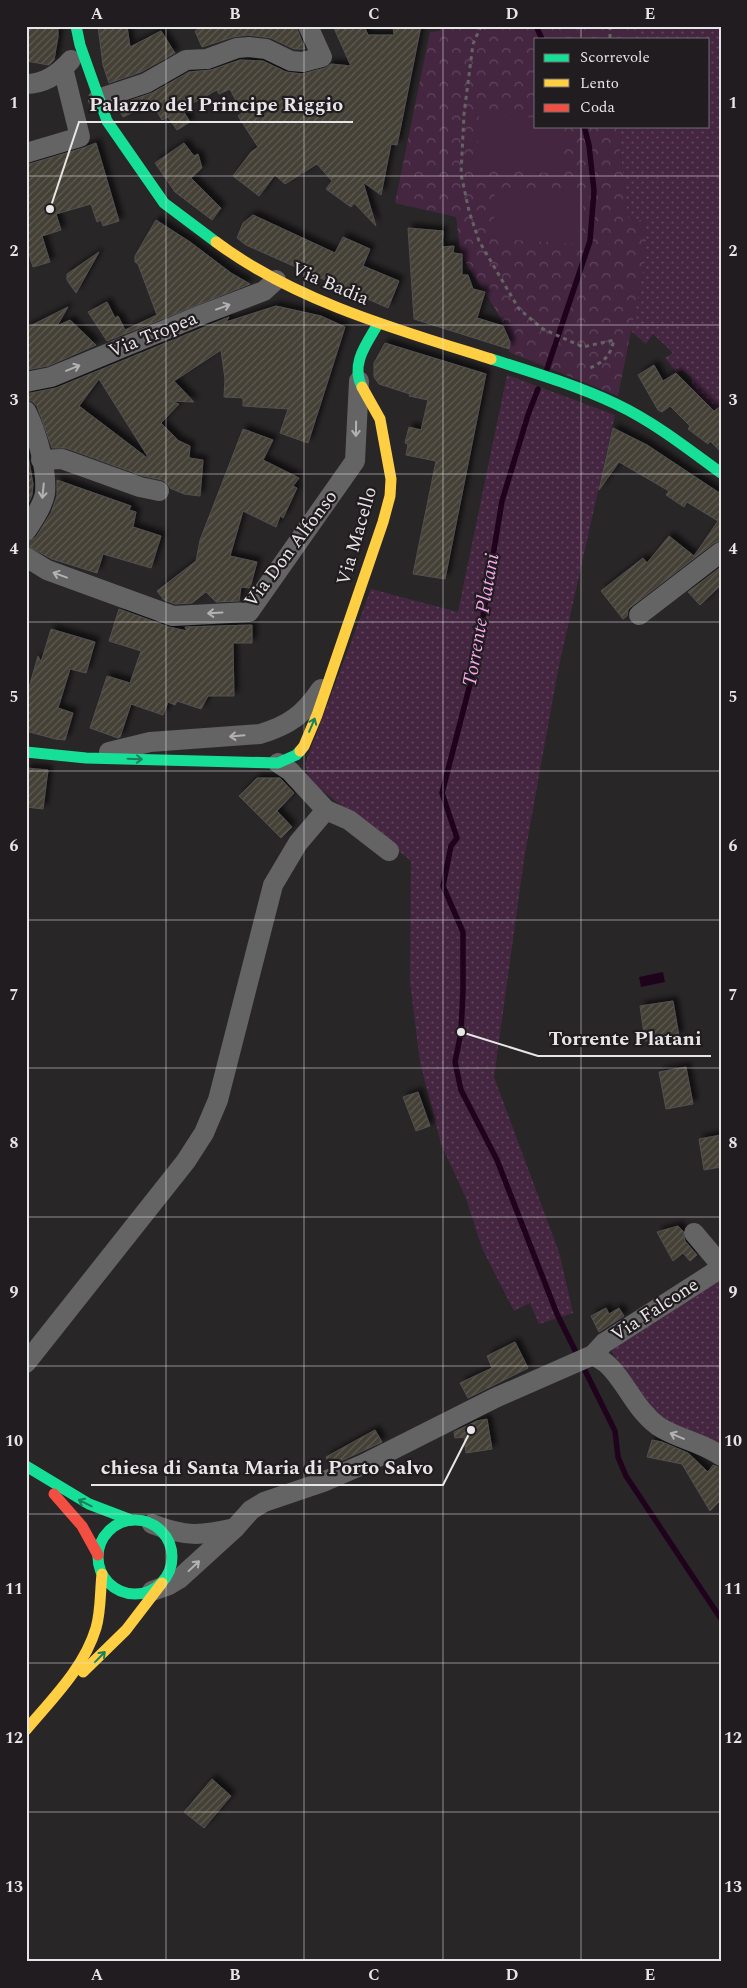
<svg xmlns="http://www.w3.org/2000/svg" width="747" height="1988" font-family="Spectral,serif">
  <defs>
    <pattern id="grass-dots" width="8" height="8" patternUnits="userSpaceOnUse" patternTransform="scale(1.25)"><rect width="8" height="8" fill="#452641"/><path d="M2 2h.1M6 6h.1" fill="none" stroke="#60455c" stroke-width="1.8" stroke-linecap="round"/></pattern>
    <pattern id="forest-crowns" width="20" height="18" patternUnits="userSpaceOnUse" patternTransform="scale(1.25)"><rect width="20" height="18" fill="#452641"/><path d="M2 6a3 3 0 1 1 6 0M12 15a3 3 0 1 1 6 0" fill="none" stroke="#60455c"/></pattern>
    <pattern id="building-hatch" width="6" height="6" patternUnits="userSpaceOnUse" patternTransform="scale(1.25)"><rect width="6" height="6" fill="#444036"/><path d="M-1 1l2-2M0 6l6-6M5 7l2-2" fill="none" stroke="#5f5b53"/></pattern>
    <filter id="shadow"><feDropShadow dx="4.5" dy="-4.5" stdDeviation="2.5" flood-color="#0009"/></filter>
  </defs>
  <rect width="100%" height="100%" fill="#292628"/>
  <g fill="url(#grass-dots)">
    <path d="M639,26h82v380l-7,5 -21,-21 -2,-13 -9,-7 -5,3 -12,-15 8,-5 -20,-19 -7,10 -15,-13 15,-75v-35l-18,-3 -11,-92h91v-87h-75z"/>
    <path d="M507,375l108,40 -57,255 -34,189 -30,218 65,175 14,61 -34,11 -9,-21 -16,8 -32,-63 -16,-50 -25,-54 -21,-82 -10,-80 1,-121 -102,-81 -4,-16 66,-175 87,23z"/>
    <path d="M721,1275v175l-48,-23 -31,-24 -33,-57z"/>
  </g>
  <path fill="url(#forest-crowns)" d="M440,26h199l-6,13h-97v87h81l11,92 18,3v35l-28,140 -109,-44c3,-31 -35,-69 -47,-97 -4,-11 -4,-27 -6,-38l-61,-14 35,-171 10,-1z"/>
  <g fill="#452641">
    <path d="M479,113l57,5v8h29l-3,48 -86,-6z"/>
    <path d="M495,188l89,5 -3,51 -88,-5z"/>
  </g>
  <path fill="#1f031d" d="M663,972l2,10 -24,5 -2,-10z"/>
  <g fill="none" stroke-linecap="round" stroke-linejoin="round">
    <g stroke="#1f031d" stroke-width="5.5">
      <path d="M536,26l6,13"/>
      <path d="M547,369l43,-128 4,-50 -5,-46 -5,-19"/>
      <path d="M538,389l-10,26 -26,86 -27,164 -33,128 15,45 -6,8 -8,40 20,46v59l-2,41 -6,30 6,28 36,70 60,154 58,117 3,26 8,19 95,143"/>
    </g>
  </g>
  <g fill="url(#building-hatch)" stroke="#525050" fill-rule="evenodd" filter="url(#shadow)">
    <path d="M28,26h30v11l-4,23 -5,5 -23,-4z"/>
    <path d="M98,26h29l3,21 31,-16 14,22 -34,19 -32,11 -6,-18z"/>
    <path d="M206,26h90l9,23h-11l-23,-11 -23,-3 -15,2 -31,10 -7,-16z"/>
    <path d="M333,26h31l4,9h26l-1,-9h28l-24,119 -6,-1 -10,51 -18,-13 13,44 -22,-23 -3,4 -25,-18 6,-8 -15,-17 -32,20 -10,-9 -16,21 -26,-20 18,-24 7,-5 -20,-31 4,-3 -12,-24 -11,5 -2,-4 -35,19 8,13 -13,8 -9,-13 -6,3 -10,-17 -29,14 -6,-12 35,-12 37,-21 22,-2 29,-10 23,1 23,11 16,2 23,-6 6,-4 20,2z"/>
    <path d="M96,143l23,78 -16,5 -2,-6 -4,2 -6,-18 -35,10 5,16 -19,6 8,26 -17,5 -7,-23v-79l57,-17z"/>
    <path d="M184,143l10,13 4,-2 4,14 -11,10 30,30 -9,12 -37,-28 -20,-29z"/>
    <path d="M253,215l82,38 8,-16 27,12 -7,17 36,15 -11,27 -142,-63 -9,-7 6,-15z"/>
    <path d="M156,220l34,22 41,31 19,11 -143,57 -19,-29 19,-10 8,16 3,-2 7,14 32,-15 -19,-51 -3,-2v-6z"/>
    <path d="M408,228l35,3 -1,16 12,-1 -1,7 9,1v21h6l5,14 12,3 -8,26 26,8 7,16 -1,7 -95,-30z"/>
    <path d="M99,252l-23,41 -9,-13v-6z"/>
    <path d="M276,306l45,10 24,11 -37,116 -28,-10 8,-24 -45,-3v-8l-19,-1 1,-18 -4,-29 -47,31 20,21 -24,-1 9,3 -18,19 16,16v1l13,6 -1,12 14,2 -3,36 -16,-2 -14,-6 -3,-5 -5,-3 -19,-4 -77,-28h-14l-15,-42 -5,-5 -6,-2v-5l30,-6 173,-71 -3,5zM99,379l51,81 -71,-54z"/>
    <path d="M68,307l-11,19 13,-6 26,25 -48,21 -22,4v-42z"/>
    <path d="M385,343l101,31 -41,205 -32,-5 23,-113 -30,-6 2,-11 -3,-1 4,-16 12,3 7,-30 -19,-4 1,-2 -31,-10 -5,-7v-14z"/>
    <path d="M654,365l9,16 13,-8 38,38 7,-5v46l-11,-11 -2,3 -20,-15 2,-3 -20,-20 -8,6 -4,-2 -20,-35z"/>
    <path d="M613,428l34,17 74,49v46l-7,3 -82,63 -4,4 -1,6 -4,3 -22,-28 42,-33 4,5 22,-27 25,20 24,-35 -31,-19 -3,5 -18,-12 3,-4 -50,-29 -20,28z"/>
    <path d="M243,429l30,11 -10,20 36,18 -6,8 4,2 -14,30 -3,-2 -4,11 -33,-16 -13,45 27,6 -7,26 -9,-1 -2,14 -23,1 -10,-10 -14,11 -17,1 -11,-4 -7,-9 39,-30 4,-21z"/>
    <path d="M26,444l7,40 -1,11 -6,13z"/>
    <path d="M57,480l74,26 -2,4 7,2 -3,15 28,9 -10,32 -48,-14 -6,19 -45,-14 -26,-14v-2l10,-6 15,-24 6,-17z"/>
    <path d="M721,567v18l-21,20 -12,-13z"/>
    <path d="M119,609l50,18 18,4 -2,-4 67,-2v18h-19l1,53h-26l-7,13 -24,-8 -2,4 -7,-3 -5,13 -32,-11 -11,33 -2,1 -28,-10 17,-52 23,7 11,-32 -32,-10z"/>
    <path d="M51,629l44,13 -9,31 -16,-4 -12,39 15,5 -8,27 -10,-1 -29,-8v-33l12,-42 3,6z"/>
    <path d="M26,768l22,2 -5,39 -17,-2z"/>
    <path d="M257,778h23l14,15 -17,18 15,16 -11,11 -42,-42z"/>
    <path d="M673,1001l6,35 -34,5 -5,-35z"/>
    <path d="M686,1067l7,37 -27,5 -7,-37z"/>
    <path d="M418,1092l12,34 -14,5 -13,-34z"/>
    <path d="M721,1135v32l-17,3 -5,-31z"/>
    <path d="M678,1226l5,5 2,10 12,14 -7,6 -7,-8 -10,8 -16,-29z"/>
    <path d="M606,1308l3,6 10,-6 5,8 -25,16 -8,-16z"/>
    <path d="M515,1342l13,26 -60,30 -8,-15 32,-15 -5,-12z"/>
    <path d="M487,1419l5,30 -26,4 -2,-16 -9,1 -1,-6 23,-11z"/>
    <path d="M375,1430l7,12 -52,24 -4,-9z"/>
    <path d="M652,1440l10,2 26,11 20,19 5,-7 8,3v32l-11,11 -28,-47 -35,-7z"/>
    <path d="M212,1779l19,17 -27,32 -20,-16z"/>
  </g>
  <g fill="none" stroke-linecap="round" stroke-linejoin="round">
    <g stroke="#646364" stroke-width="3" stroke-dasharray="4 4" stroke-linecap="butt">
      <path d="M481,26l-8,18 -9,70 -3,60 8,37 10,30 40,68 24,20 40,18 31,-7c-5,19 -10,21 -26,29"/>
      <path d="M610,26v13"/>
    </g>
    <g stroke="#646464" stroke-width="20">
      <path d="M26,84c19,0 33,-10 45,-24"/>
      <path d="M98,99l48,-16 40,-23 21,-1 30,-11 12,-1 17,2 25,12 12,1 19,-5 -14,-31"/>
      <path d="M26,153l54,-16 -17,-69"/>
      <path d="M26,382l25,-5 150,-62 63,-24 12,-11"/>
      <path d="M26,411c11,22 21,57 19,82 -2,13 -12,27 -19,38"/>
      <path d="M41,460l21,-1 78,28 19,4"/>
      <path d="M26,557l21,13 126,46 76,-4 106,-151 4,-80"/>
      <path d="M639,615l82,-63"/>
      <path d="M109,752l41,-10 110,-8c30,-9 44,-20 61,-45"/>
      <path d="M278,763l12,8 36,39 23,10 40,31"/>
      <path d="M694,1233l27,32"/>
      <path d="M593,1355c5,3 11,6 16,11 18,18 27,44 49,60 19,13 44,16 63,30"/>
      <path d="M26,1363l160,-202 18,-28 14,-33 55,-215 25,-42 28,-33"/>
      <path d="M152,1524c34,13 48,12 83,4"/>
      <path d="M152,1591l17,-6 10,-6 56,-51 16,-18 13,-8 59,-20 41,-18 131,-66 98,-43 11,-12 117,-75"/>
    </g>
    <g stroke="#16e098" stroke-width="11">
      <path d="M76,26l4,19 27,76 57,82 52,39"/>
      <path d="M491,359c41,13 85,26 125,45 38,18 71,44 105,69"/>
      <path d="M362,387c-12,-23 5,-44 16,-63"/>
      <path d="M26,752l60,6 192,5 18,-8 4,-4"/>
      <path d="M26,1466l63,38 42,16"/>
      <circle cx="135" cy="1557" r="37"/>
    </g>
    <g stroke="#ffcf43" stroke-width="11">
      <path d="M216,242c79,59 182,88 275,117"/>
      <path d="M300,751l4,-5 13,-31 66,-193 7,-26 1,-17 -11,-60 -18,-32"/>
      <path d="M83,1672l43,-42 36,-47"/>
      <path d="M26,1730c26,-31 58,-62 70,-102 5,-17 4,-36 6,-54"/>
    </g>
    <path stroke="#f24e42" stroke-width="11" d="M54,1494l28,32 16,29"/>
  </g>
  <defs><path id="oneway-shaft" d="M-6 0H5M1.5-3L5.5 0L1.5 3" fill="none" stroke-width="1.6" stroke-linecap="round" stroke-linejoin="round" transform="scale(1.25)"/></defs>
  <g stroke="#b3b1b3">
    <use href="#oneway-shaft" transform="translate(223 307) rotate(-20)"/>
    <use href="#oneway-shaft" transform="translate(73 368) rotate(-22)"/>
    <use href="#oneway-shaft" transform="translate(356 429) rotate(91)"/>
    <use href="#oneway-shaft" transform="translate(43 491) rotate(96)"/>
    <use href="#oneway-shaft" transform="translate(60 575) rotate(-160)"/>
    <use href="#oneway-shaft" transform="translate(215 613) rotate(177)"/>
    <use href="#oneway-shaft" transform="translate(237 736) rotate(175)"/>
    <use href="#oneway-shaft" transform="translate(677 1436) rotate(-157)"/>
    <use href="#oneway-shaft" transform="translate(194 1566) rotate(-43)"/>
  </g>
  <g stroke="#1b7e5c">
    <use href="#oneway-shaft" transform="translate(312 725) rotate(-67)"/>
    <use href="#oneway-shaft" transform="translate(135 759) rotate(2)"/>
    <use href="#oneway-shaft" transform="translate(85 1503) rotate(-153)"/>
    <use href="#oneway-shaft" transform="translate(100 1657) rotate(-46)"/>
  </g>
  <path fill="none" stroke="#e8e5e7" stroke-width="1" stroke-opacity="0.55" d="M166,26v1936M304,26v1936M443,26v1936M581,26v13M581,126v1836M26,176h695M26,325h695M26,474h695M26,622h695M26,771h695M26,920h695M26,1068h695M26,1217h695M26,1366h695M26,1514h695M26,1663h695M26,1812h695"/>
  <g text-anchor="middle" dominant-baseline="central" stroke-width="4.5" stroke-linejoin="round" paint-order="stroke">
    <g font-size="19" fill="#e8e5e7" stroke="#201c1f">
      <text transform="translate(330 284) rotate(23)">Via Badia</text>
      <text transform="translate(153 335) rotate(-22)">Via Tropea</text>
      <text transform="translate(357 536) rotate(-74)">Via Macello</text>
      <text transform="translate(291 549) rotate(-53)">Via Don Alfonso</text>
      <text transform="translate(655 1310) rotate(-33)">Via Falcone</text>
    </g>
    <g font-size="20" font-style="italic" fill="#f3a4ea" stroke="#201c1f">
      <text transform="translate(481 620) rotate(-80)">Torrente Platani</text>
    </g>
  </g>
  <path fill="none" stroke="#e8e5e7" stroke-width="2" d="M50 209L79 122H353M461 1032L538 1056H711M471 1430L443 1485H91"/>
  <g fill="#e8e5e7" stroke="#201c1f" stroke-width="2">
    <circle cx="50" cy="209" r="5"/>
    <circle cx="461" cy="1032" r="5"/>
    <circle cx="471" cy="1430" r="5"/>
  </g>
  <g font-size="20" text-anchor="middle" font-weight="bold" fill="#e8e5e7" stroke="#201c1f" stroke-width="4.5" stroke-linejoin="round" paint-order="stroke">
    <text x="216" y="111">Palazzo del Principe Riggio</text>
    <text x="625" y="1045">Torrente Platani</text>
    <text x="267" y="1474">chiesa di Santa Maria di Porto Salvo</text>
  </g>
  <rect width="747" height="1988" fill="none" stroke="#201c1f" stroke-width="55"/>
  <rect x="534" y="38" width="175" height="90" fill="#201c1f" stroke="#706c6f"/>
  <rect x="544" y="54" width="25" height="8" fill="#16e098" stroke="#706c6f"/>
  <text x="580" y="62" font-size="15" fill="#e8e5e7">Scorrevole</text>
  <rect x="544" y="79" width="25" height="8" fill="#ffcf43" stroke="#706c6f"/>
  <text x="580" y="88" font-size="15" fill="#e8e5e7">Lento</text>
  <rect x="544" y="104" width="25" height="8" fill="#f24e42" stroke="#706c6f"/>
  <text x="580" y="112" font-size="15" fill="#e8e5e7">Coda</text>
  <rect x="28" y="28" width="692" height="1932" fill="none" stroke="#e8e5e7" stroke-width="2"/>
  <g font-size="16" text-anchor="middle" font-weight="bold" fill="#e8e5e7">
    <text x="97" y="19">A</text>
    <text x="235" y="19">B</text>
    <text x="374" y="19">C</text>
    <text x="512" y="19">D</text>
    <text x="650" y="19">E</text>
    <text x="14" y="108">1</text>
    <text x="733" y="108">1</text>
    <text x="14" y="256">2</text>
    <text x="733" y="256">2</text>
    <text x="14" y="405">3</text>
    <text x="733" y="405">3</text>
    <text x="14" y="554">4</text>
    <text x="733" y="554">4</text>
    <text x="14" y="702">5</text>
    <text x="733" y="702">5</text>
    <text x="14" y="851">6</text>
    <text x="733" y="851">6</text>
    <text x="14" y="1000">7</text>
    <text x="733" y="1000">7</text>
    <text x="14" y="1148">8</text>
    <text x="733" y="1148">8</text>
    <text x="14" y="1297">9</text>
    <text x="733" y="1297">9</text>
    <text x="14" y="1446">10</text>
    <text x="733" y="1446">10</text>
    <text x="14" y="1594">11</text>
    <text x="733" y="1594">11</text>
    <text x="14" y="1743">12</text>
    <text x="733" y="1743">12</text>
    <text x="14" y="1892">13</text>
    <text x="733" y="1892">13</text>
    <text x="97" y="1980">A</text>
    <text x="235" y="1980">B</text>
    <text x="374" y="1980">C</text>
    <text x="512" y="1980">D</text>
    <text x="650" y="1980">E</text>
  </g>
</svg>
